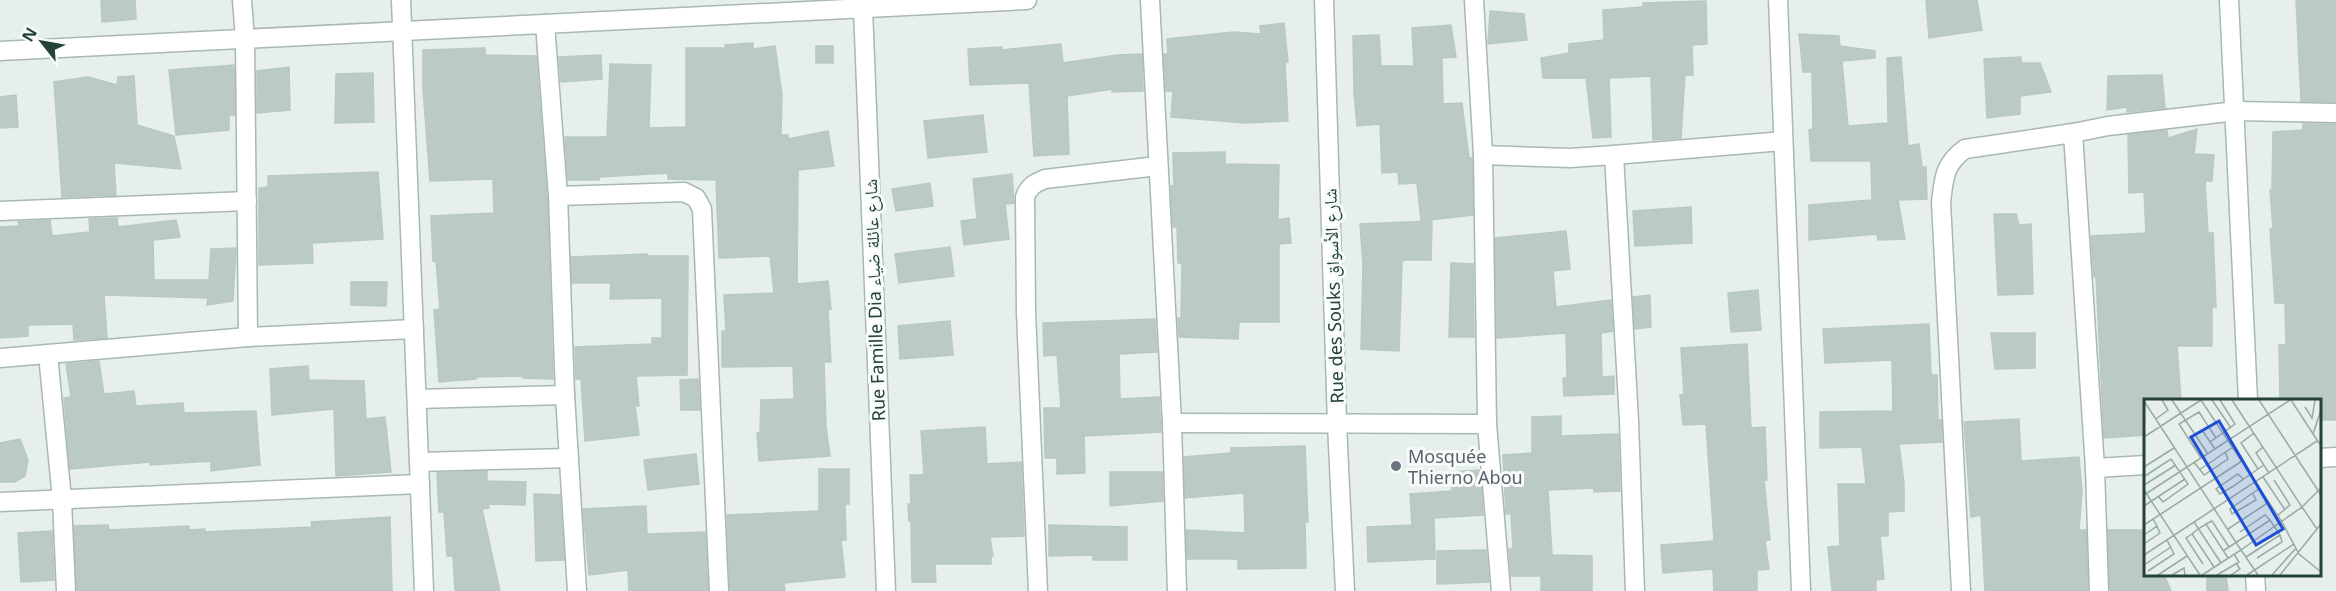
<svg xmlns="http://www.w3.org/2000/svg" width="2336" height="591" font-family="'Noto Sans','Noto Naskh Arabic',sans-serif">
  <rect width="100%" height="100%" fill="#e6efeb"/>
  <g fill="#bbcac4" stroke="#b8c9c2" stroke-width="1.5">
    <path d="M101,0h34l1,19 -34,3z"/>
    <path d="M1926,0h51l5,30 -53,8z"/>
    <path d="M2296,0h40v102l-35,-1z"/>
    <path d="M1706,1l1,43 -15,1 1,30h-8l-4,63 -28,2 -2,-64 -42,2 2,59 -18,1 -7,-60h-43l-2,-20 28,-5v-9l35,-4 -1,-30 40,-3v-4z"/>
    <path d="M1490,11l34,3 3,26 -39,4z"/>
    <path d="M1284,23l4,39 -3,1 3,58 -42,2 -75,-6 2,-26h-7l-2,-37h4l-1,-15 67,-7 27,2 -1,-8z"/>
    <path d="M1451,25l5,32 -14,1 1,46 19,-1 7,55h3l1,57 -52,6 -4,-38 -18,1 -1,-12 -16,1 -2,-49 -23,2 -3,-33 -1,-57 26,-1 2,31h33l-2,-38z"/>
    <path d="M1799,34l40,2 1,10 35,5v7l-33,3 6,65 40,-3 -1,-65 14,-1 7,89 11,-2 3,23h4l1,32 -29,1 7,39 -27,1 -1,-6 -68,6v-35l63,-5 -1,-39h-60l-2,-31 4,-1 -1,-57h-9z"/>
    <path d="M753,43v6l22,-3 7,49 -1,40h7v4l40,-8 6,35 -36,4 -1,114 31,-3 3,28 -3,1 3,52h-7l2,65 4,29 -71,5 -2,-28h3l1,-33 33,-1 -1,-33 -71,1v-36h4l-2,-36 50,-2 -4,-37 -51,2 -3,-78 -48,-1v-6l-69,4v3h-31l-3,-43h42l3,-73 41,1 -2,63 37,-1v-79h40l-1,-3z"/>
    <path d="M1061,44l2,19 54,-8 25,-1 1,37 -31,1v-3l-45,7 2,58 -35,2 -5,-73 -59,2 -2,-36 34,-2v3z"/>
    <rect x="816" y="46" width="17" height="17"/>
    <path d="M485,48v7l51,1 11,141 6,182 -30,-1v-2l-47,1v2l-37,3 -5,-72 6,-1 -4,-48h-3l-2,-45 63,-3 -1,-34 -63,2 -7,-92v-39z"/>
    <path d="M601,55l1,24 -41,3 -2,-25z"/>
    <path d="M2021,57v6h19l11,29 -31,4v18l-33,4 -3,-59z"/>
    <path d="M234,65l1,50h-6v15l-53,5 -7,-65z"/>
    <path d="M289,67l1,43 -33,3v-42z"/>
    <path d="M373,73l1,49 -39,1 1,-49z"/>
    <path d="M2162,75l3,33 -38,4v-5l-20,3 1,-34z"/>
    <path d="M134,76l3,49 37,11 7,33 -67,-6 2,32 -54,2 -8,-115 34,-5 29,8 1,-8z"/>
    <path d="M16,95l2,32 -18,1v-31z"/>
    <path d="M983,115l4,37 -59,6 -4,-37z"/>
    <path d="M2303,124h33v296h-17v-20h-39l-1,-55h7l-1,-42h-10l-5,-74 3,-1 -3,-38h2l1,-58 30,-2z"/>
    <path d="M2197,129l-3,25 20,1 -2,26h-7l3,52h5l3,74h-4v39h-35l4,54h-36v35l-41,3 -8,-161h-2l-3,-41 55,-3 -2,-41 -15,1 -1,-58 39,-5 1,8z"/>
    <path d="M1225,152v12l54,1 -1,55 11,-2 2,25 -12,1v78h-40l-1,17 -59,-2 -1,-19h3l1,-55h-4l-1,-36h-4l-2,-41h3l-1,-33z"/>
    <path d="M378,172l5,67 -71,4 1,20 -54,2v-77l9,-1v-11z"/>
    <path d="M1012,174l2,29 -9,1 4,35 -45,6 -3,-24 16,-2 -4,-40z"/>
    <path d="M930,183l3,23 -37,5 -4,-22z"/>
    <path d="M1691,207l1,36 -57,3 -2,-35z"/>
    <path d="M1994,214h22l3,11 12,-1 2,70 -35,1z"/>
    <path d="M117,218l1,9 58,-7 4,17 -27,3 1,40h55l2,-31 25,-1 -3,53 -26,4 1,-7 -104,-3 3,43 -33,2 -1,-16 -45,1v11l-28,2v-111l19,-1 -1,-4 32,-2 2,16 38,-4 -1,-13z"/>
    <path d="M1432,221l-1,39h-27l-2,2 -3,89 -38,-2 2,-85 -3,-40z"/>
    <path d="M1566,231l4,38 -17,2 3,36 55,-7 2,31 -12,2 1,44 12,-1v18l-50,2 -1,-18h4l-1,-45 -69,5 -2,-100z"/>
    <path d="M950,247l4,29 -55,7 -4,-29z"/>
    <path d="M647,254v2h41l-1,119 -51,1 3,30h-4l4,29 -54,6 -4,-62h-5l-1,-32 77,-3v-6h10v-40l-52,1 1,-16h-39l-1,-26z"/>
    <path d="M1451,263l22,1 1,73h-25z"/>
    <path d="M351,282h36l-1,24 -35,-1z"/>
    <path d="M1758,290l3,40 -30,2 -3,-39z"/>
    <path d="M1650,295l1,32 -16,2 -2,-32z"/>
    <path d="M1155,319l2,33 -38,2 1,45 39,-2 2,35 -77,4 1,37 -28,1v-16h-12l-1,-50h17l-4,-53 -13,1 -1,-33z"/>
    <path d="M950,321l3,34 -53,4 -2,-33z"/>
    <path d="M1929,324l2,51h6l1,45h3l1,22 -43,2 5,39v28l-16,1v24h-8l4,43 -8,1v11h-44l-4,-44 12,-1 -2,-62h28l-4,-37 -42,1v-36l73,-1 -1,-51 -67,3 -2,-34z"/>
    <path d="M1991,333h44v35l-40,1z"/>
    <path d="M1747,344l4,84 14,-1 2,53h-3l6,60 -5,1 4,28 -12,1v21h-43l-1,-22 -50,4 -2,-28 53,-4 -8,-117 -23,1 -3,-30h4l-3,-47z"/>
    <path d="M99,361l5,33 30,-3 2,15 47,-3 1,10 72,-2 4,54 -49,6v-10l-61,4v-3l-80,7 -6,-71 7,-1 -5,-33z"/>
    <path d="M308,366l1,14 55,1 2,38 19,-2 6,55 -55,4 -2,-67 -62,6 -2,-46z"/>
    <path d="M698,379l2,31h-19l-1,-30z"/>
    <path d="M1561,416v20l57,-2 2,57 -26,1v-4l-46,2 4,65 40,1v35h-51v-15h-30l-2,-27h4l-2,-35h-5l-3,-59 29,-2v-36z"/>
    <path d="M2019,419l2,42 58,-4 3,35 -3,38h7l2,61h-103l-4,-76 -10,2 -7,-95z"/>
    <path d="M985,427l2,37 34,-2 3,74 -34,1 3,19h-2v8h-56l1,18h-24l-1,-61h-2l-1,-17h3l-1,-29h14l-3,-44z"/>
    <path d="M20,439l8,21 -3,16 -10,6h-15v-39z"/>
    <path d="M1305,446l3,76h-3l1,46 -68,1v-10h-51l-1,-29 59,3 -1,-40 -59,5 -1,-41 47,-4v-5z"/>
    <path d="M696,454l3,30 -51,6 -4,-30z"/>
    <path d="M819,469h30v35h-4l1,36h-5l4,37 -61,6 1,8h-55l-3,-76 92,-4z"/>
    <path d="M1480,470l3,45 -49,3 1,41 -67,3 -1,-35 45,-2 -2,-31 42,-3 -1,-19z"/>
    <path d="M487,471v10l39,1 -1,23 -37,-1 1,4 -7,1 18,82h-45l-2,-35h-6l-3,-44h-5l-2,-39z"/>
    <path d="M1110,472h52l1,29 -53,5z"/>
    <path d="M534,494l26,1 4,65 -28,1z"/>
    <path d="M646,506l1,28 58,-2 3,59h-79l-1,-21 -39,5 -6,-66z"/>
    <path d="M390,517l2,74h-315l-3,-65 34,-1 1,5 80,-4v4l16,-1v3l107,-5 -1,-5z"/>
    <path d="M1049,525l78,2v33h-34v-5l-44,1z"/>
    <path d="M2108,530h37v44h19l7,17h-61z"/>
    <path d="M52,531l2,49 -33,2 -3,-49z"/>
    <path d="M1486,550l3,32 -52,2v-33z"/>
    <path d="M2207,574h19l2,17h-21z"/>
  </g>
  <g fill="none" stroke-linecap="round" stroke-linejoin="round">
    <g stroke="#a8b8b2" stroke-width="21">
      <g id="minor">
        <path d="M242,0l3,39 3,298"/>
        <path d="M401,0l23,591"/>
        <path d="M1150,0l22,423 5,168"/>
        <path d="M1324,0l13,424 8,167"/>
        <path d="M1474,0l9,155 4,269 14,167"/>
        <path d="M1778,0l23,591"/>
        <path d="M863,8l23,583"/>
        <path d="M545,24l13,172 7,199 12,196"/>
        <path d="M0,51l1027,-51"/>
        <path d="M1483,155l87,3 44,-3 15,266 6,170"/>
        <path d="M1614,155l169,-14"/>
        <path d="M558,196l126,-4 12,6 6,11 17,382"/>
        <path d="M0,211l247,-10"/>
        <path d="M48,354l14,146 4,91"/>
        <path d="M0,358l248,-21 166,-8"/>
        <path d="M417,399l148,-4"/>
        <path d="M1172,423l315,1"/>
        <path d="M2320,458l16,-1"/>
        <path d="M419,462l150,-4"/>
        <path d="M2095,468l51,-3"/>
        <path d="M0,502l420,-18"/>
        <path d="M1038,591l-12,-278 -1,-116c4,-11 10,-14 20,-18l113,-13"/>
        <path d="M1961,591l-20,-389c3,-24 3,-38 24,-53l108,-16"/>
        <path d="M2099,591l-4,-123 -22,-335 35,-7 128,-15 100,2"/>
      </g>
    </g>
    <g stroke="#a4bbb3" stroke-width="21">
      <g id="secondary">
        <path d="M2229,0l19,400"/>
        <path d="M2255,574l1,17"/>
      </g>
    </g>
    <use href="#minor" stroke="#fff" stroke-width="18"/>
    <use href="#secondary" stroke="#fff" stroke-width="18"/>
  </g>
  <circle fill="#6b7280" stroke="#f7fbf9" stroke-width="2" cx="1396" cy="466" r="6"/>
  <g text-anchor="middle" dominant-baseline="central" stroke-width="6" stroke-linejoin="round" paint-order="stroke">
    <g font-size="18" fill="#24423a" stroke="#f7fbf9">
      <text transform="translate(1333 296) rotate(-92)">Rue des Souks شارع الأسواق</text>
      <text transform="translate(874 300) rotate(-92)">Rue Famille Dia شارع عائلة ضياء</text>
    </g>
    <g font-size="18" fill="#5b616d" stroke="#f7fbf9" text-anchor="start">
      <text x="1408" y="456">Mosquée<tspan x="1408" dy="21">Thierno Abou</tspan></text>
    </g>
  </g>
  <g transform="translate(2144 399)">
    <rect width="177" height="177" fill="#e6efeb"/>
    <path fill="none" stroke="#98aaa4" stroke-width="1.5" d="M28,1l36,54M57,1l81,122 17,32 22,18M68,1l19,28M88,1l70,107 -61,43 17,25M115,1l62,95M147,1l30,46M0,2l97,149 -39,25M161,8l7,11 3,-18M12,20l12,-9 -6,-10M110,34l-13,10 17,26M169,35l8,-24M0,38l57,-37M44,40l14,-9 13,19M66,43l25,-18 -15,-24M119,48l-7,6 13,20M57,59l-22,-34 20,-12 17,26M50,63l10,13 24,-16 -3,-7M0,68l30,-19M55,71l34,-23M1,77l26,-17 17,25 -25,18 -5,-6M119,78l22,33M99,80l-5,-5 -22,15 4,5 12,-7 26,-18 6,-4M130,81l16,25 -12,10M0,86l32,-20M0,91l56,85M109,95l3,6 -24,14 -2,-5 30,-21M0,96l146,-95M0,107l41,-27M50,123l27,41M62,125l6,-3 17,26M0,126l98,-64M84,130l41,-27M173,130l-15,-22 19,-19M96,133l25,-17 5,5M48,135l-6,4 17,26M0,136l13,-9 -4,-7M0,145l16,-11 -3,-7M79,152l47,-31 10,15 -34,22M0,156l173,-114M113,159l25,-16 -2,-7M0,166l27,-18M70,168l-22,-33 6,-5 8,-5 22,34M4,172l26,-17 -7,-14M14,176l29,-19M28,176l12,-7 1,7M73,176l22,-13 -5,-8M87,176l9,-6 -4,-6M103,176l47,-31M128,176l24,-27M136,176l41,-51"/>
    <path fill="#1d4ed8" fill-opacity="0.15" stroke="#1d4ed8" stroke-width="3" d="M75,22l64,108 -27,16 -65,-108z"/>
    <rect width="177" height="177" fill="none" stroke="#24423a" stroke-width="3"/>
  </g>
  <g transform="translate(42 42) rotate(301)" stroke="#f7fbf9" stroke-width="4.5" paint-order="stroke">
  <path d="M0-4.5L10 22L0 15L-10 22Z" fill="#24423a"/>
  <text y="-9" font-size="16" font-weight="bold" text-anchor="middle" fill="#24423a">N</text>
  </g>
</svg>
